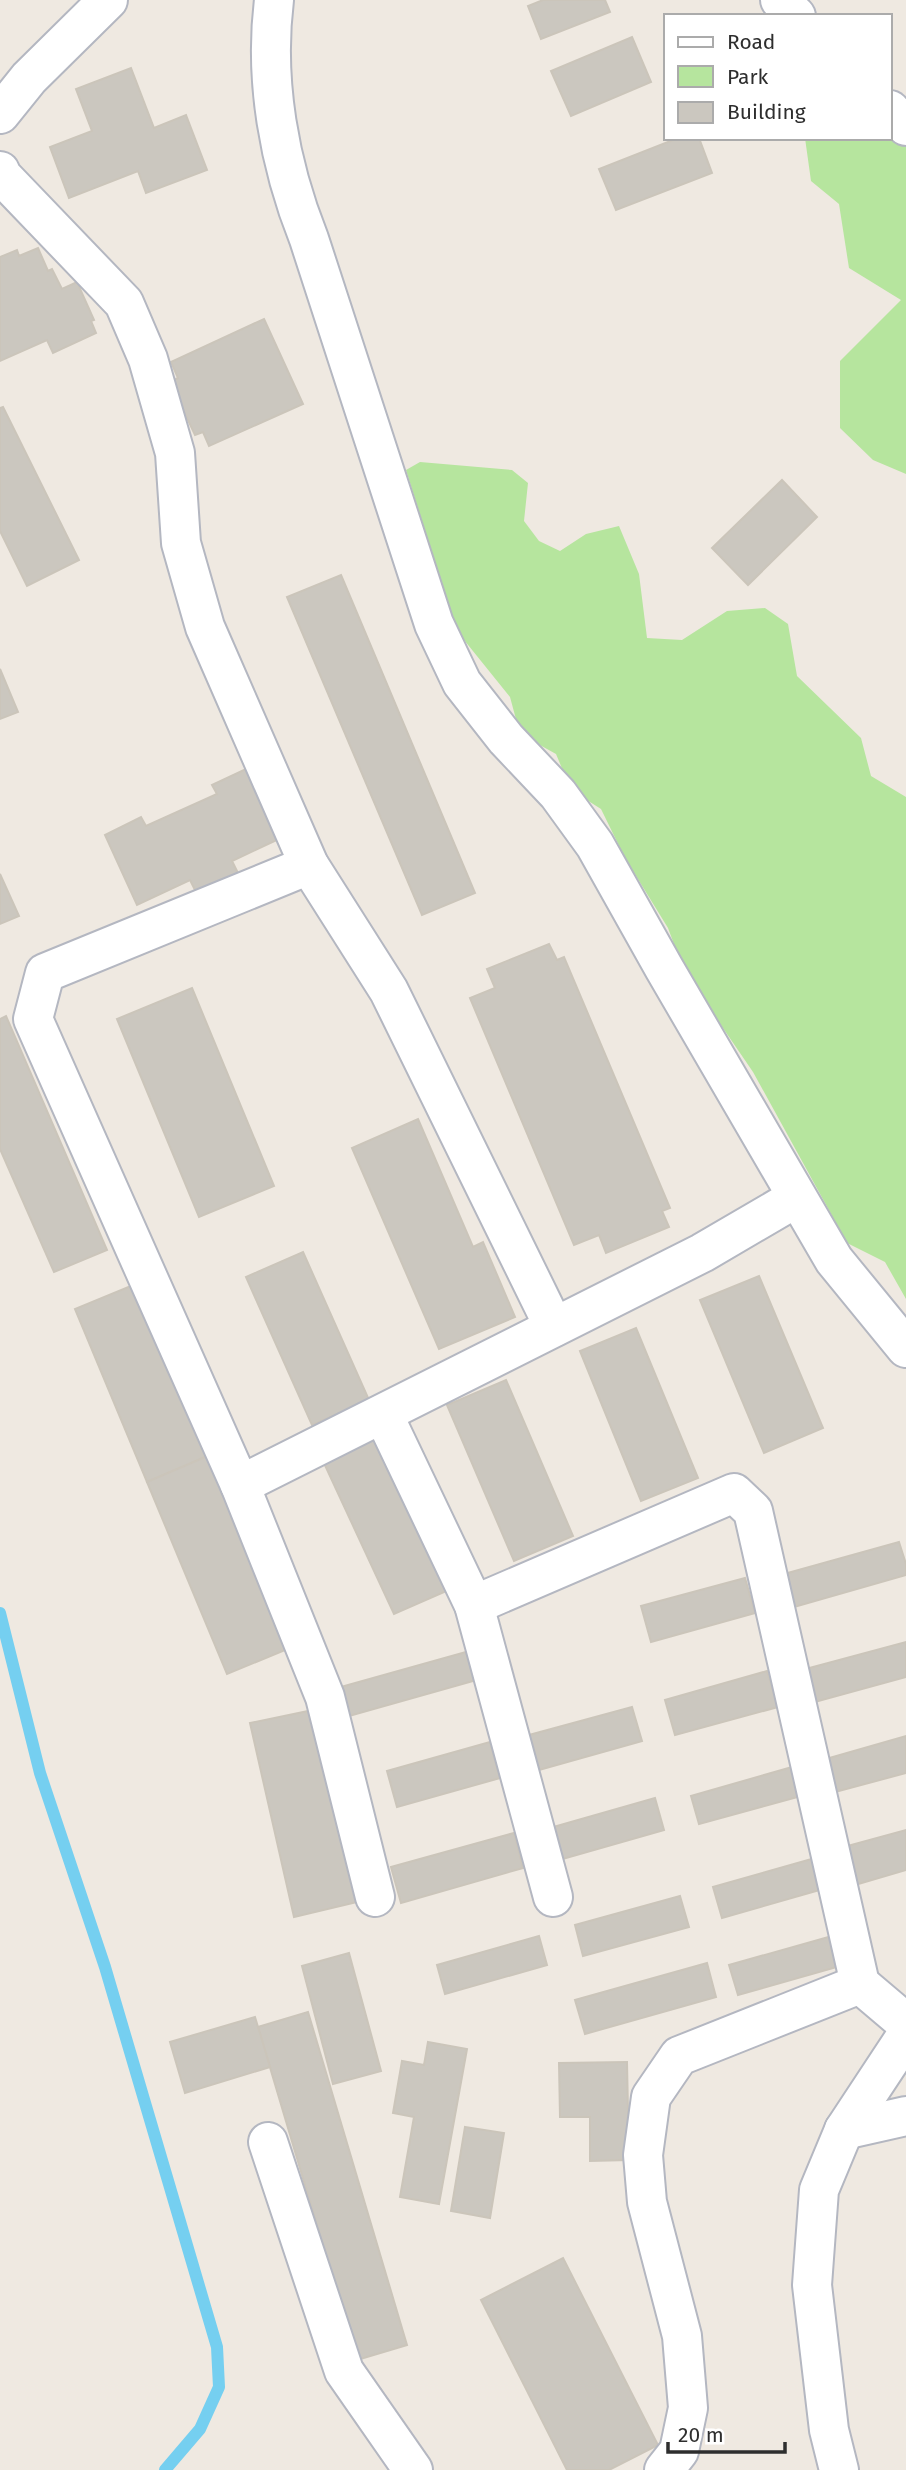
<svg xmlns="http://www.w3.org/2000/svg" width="906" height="2470" font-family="'Fira Sans',sans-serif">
  <rect width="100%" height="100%" fill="#efe9e1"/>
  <g fill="#b6e59e">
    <path d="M890,129l16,15v330l-33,-14 -33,-32v-67l61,-61 -52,-32 -10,-64 -28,-23 -6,-43h85z"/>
    <path d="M420,462l92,8 16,13 -4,38 15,20 21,10 26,-17 33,-8 20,48 8,64 35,2 45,-29 38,-3 23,16 9,52 64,62 10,38 35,21v502l-21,-37 -38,-19 -94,-171 -69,-101 -16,-43 -43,-70 -24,-49 -30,-19 -15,-36 -36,-20 -10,-37 -54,-67 -50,-160z"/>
  </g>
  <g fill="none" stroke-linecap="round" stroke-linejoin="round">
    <path stroke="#75cff0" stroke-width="12" d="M0,1613l40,160 65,194 112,380 2,40 -19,42 -35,41"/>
  </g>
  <g fill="#cbc7bf" stroke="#cbc5ba" stroke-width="2">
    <path d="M543,0h62l5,12 -69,27 -13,-33z"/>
    <path d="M632,37l19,45 -80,34 -20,-45z"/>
    <path d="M131,68l23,60 32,-13 21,55 -61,23 -8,-22 -69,27 -19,-51 42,-16 -16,-42z"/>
    <path d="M678,138h21l13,35 -96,37 -17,-41z"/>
    <path d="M38,248l10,23 4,-2 10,20 15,-7 17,38 -3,1 5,12 -43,20 -6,-13 -47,21v-104l17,-7 2,6z"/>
    <path d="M264,319l39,85 -94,42 -6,-14 -8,3 -25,-53 8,-4 -7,-16z"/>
    <path d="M3,407l76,153 -52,26 -27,-55v-123z"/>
    <path d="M782,480l35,37 -69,68 -36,-37z"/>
    <path d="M341,575l134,318 -53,22 -135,-318z"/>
    <path d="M0,669l18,43 -18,7z"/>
    <path d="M248,768l33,70 -49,23 7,14 -42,19 -7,-14 -53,25 -32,-70 36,-18 5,9 71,-32 -5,-9z"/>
    <path d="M0,874l19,42 -19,8z"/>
    <path d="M549,944l8,16 7,-3 106,251 -8,3 7,16 -63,26 -7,-18 -25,10 -104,-247 25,-10 -8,-19z"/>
    <path d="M192,988l82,198 -75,31 -82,-198z"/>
    <path d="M6,1016l101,234 -53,22 -54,-123v-130z"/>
    <path d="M418,1119l55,128 10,-5 32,75 -76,32 -87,-201z"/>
    <path d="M303,1252l66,148 -57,25 -66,-148z"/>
    <path d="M759,1276l64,152 -59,25 -64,-153z"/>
    <path d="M138,1283l72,172 -63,27 -72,-173z"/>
    <path d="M636,1328l62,150 -57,23 -61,-150z"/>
    <path d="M506,1380l67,156 -59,25 -67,-156z"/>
    <path d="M380,1435l71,154 -57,25 -71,-153z"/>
    <path d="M210,1455l80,193 -63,26 -80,-192z"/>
    <path d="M899,1542l7,22v11l-119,34 -10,-33z"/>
    <path d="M745,1578l10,35 -104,29 -10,-36z"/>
    <path d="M906,1642v35l-95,26 -9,-33z"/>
    <path d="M473,1650l7,29 -131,37 -8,-29z"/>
    <path d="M767,1671l11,36 -103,28 -10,-35z"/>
    <path d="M632,1707l10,34 -103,29 -10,-35z"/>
    <path d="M313,1710l44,192 -63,15 -44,-194z"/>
    <path d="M906,1736v37l-71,19 -9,-33z"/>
    <path d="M490,1742l10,36 -103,29 -10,-36z"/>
    <path d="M792,1767l9,29 -102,28 -8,-28z"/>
    <path d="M655,1798l9,32 -105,30 -9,-32z"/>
    <path d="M906,1830v40l-51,15 -11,-38z"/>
    <path d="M514,1833l9,35 -122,35 -10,-36z"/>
    <path d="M815,1858l8,31 -101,29 -9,-31z"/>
    <path d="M680,1896l9,31 -106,29 -8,-31z"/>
    <path d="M539,1936l8,29 -102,29 -8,-29z"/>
    <path d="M832,1936l8,30 -102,29 -9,-30z"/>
    <path d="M349,1953l32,118 -48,13 -31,-118z"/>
    <path d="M707,1963l9,34 -131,37 -10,-34z"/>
    <path d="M308,2012l99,333 -50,15 -99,-333z"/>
    <path d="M255,2017l15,50 -85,26 -15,-51z"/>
    <path d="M428,2042l39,7 -28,155 -39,-7 14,-80 -21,-4 9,-52 22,4z"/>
    <path d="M627,2062l2,98 -39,1v-44h-30l-1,-54z"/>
    <path d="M465,2127l39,6 -14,85 -39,-7z"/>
    <path d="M563,2258l95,187 -49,25h-42l-86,-170z"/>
  </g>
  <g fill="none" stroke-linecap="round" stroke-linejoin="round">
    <g stroke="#b4b7c1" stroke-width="42">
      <g id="minor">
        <path d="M274,0c-10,80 5,164 35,239l125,385 28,59 44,56 52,55 37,51 69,123 170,292 72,88"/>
        <path d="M780,0l16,16"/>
        <path d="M890,110l16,16"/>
        <path d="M0,114l29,-36 79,-78"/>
        <path d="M0,171l2,5 122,127 24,56 27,94 6,90 24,84 104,238 80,126 165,336"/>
        <path d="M309,865l-264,108 -12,46 207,466 85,212 50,200"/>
        <path d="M383,1414l91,191 79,292"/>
        <path d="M240,1485l462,-232 94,-55"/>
        <path d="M474,1605l260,-112 19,18 107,473"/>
        <path d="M844,2130l62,-14"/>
        <path d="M268,2142l76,229 69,99"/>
        <path d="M664,2470l15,-19 9,-43 -6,-72 -35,-134 -4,-47 8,-58 28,-41 181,-72 46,39"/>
        <path d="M839,2470l-10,-40 -17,-145 7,-95 25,-60 62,-94"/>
      </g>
    </g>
    <use href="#minor" stroke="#fff" stroke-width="38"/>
  </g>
  <rect x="664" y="14" width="228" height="126" fill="#ffffff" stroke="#ababab" stroke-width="2"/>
  <rect x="678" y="37" width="35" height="10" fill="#ffffff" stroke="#ababab" stroke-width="2"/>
  <text x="727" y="49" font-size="21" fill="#2e2e2e">Road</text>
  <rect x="678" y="66" width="35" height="21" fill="#b6e59e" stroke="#ababab" stroke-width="2"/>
  <text x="727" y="84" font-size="21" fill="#2e2e2e">Park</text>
  <rect x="678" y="102" width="35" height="21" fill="#cbc7bf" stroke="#ababab" stroke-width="2"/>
  <text x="727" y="119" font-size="21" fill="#2e2e2e">Building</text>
  <path d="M668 2442v10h117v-10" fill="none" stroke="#2e2e2e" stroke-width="3.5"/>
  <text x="678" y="2442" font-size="21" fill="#2e2e2e" stroke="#ffffff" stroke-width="5" paint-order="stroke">20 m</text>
</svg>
